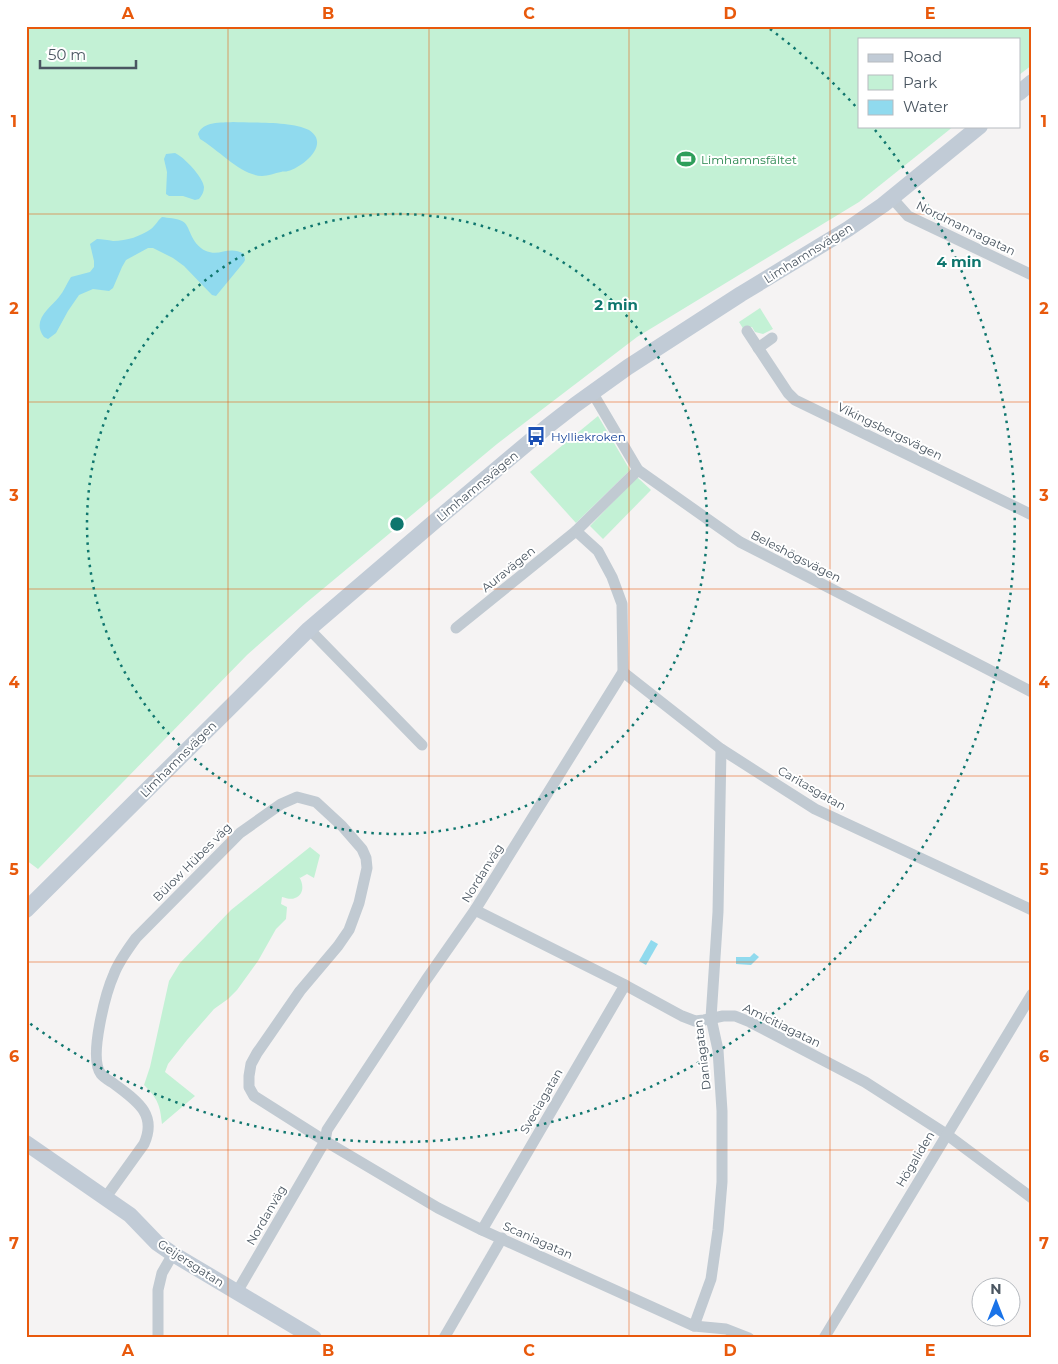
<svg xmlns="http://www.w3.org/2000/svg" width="1058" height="1364" font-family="Montserrat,sans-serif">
  <rect width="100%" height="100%" fill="#f5f3f3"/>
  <g fill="#c3f1d5">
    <path d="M26,26h1006v39l-13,10v-36h-160v87h95l-95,76 -222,135 -140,107 -191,159 -59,52 -209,214 -12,-9z"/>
    <path d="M760,308l13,21 -10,5 -8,-2 -3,-5 -8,3 -5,-8z"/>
    <path d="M598,416l32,54 -54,53 -46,-51z"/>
    <path d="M637,477l14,13 -48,49 -13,-13z"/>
    <path d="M310,847l10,8 -6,23 -7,-4 -7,4 -1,-1c5,7 5,18 -4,21 -4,2 -9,0 -13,-1l-1,7 6,3 -1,12 -10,10 -18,32 -21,29 -9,9 -14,10 -27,31 -19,24 -3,8 30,24 -33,28c-2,-19 -4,-25 -18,-39l6,-18 19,-86 11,-18 51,-53z"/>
  </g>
  <g fill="#90daee">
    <path d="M233,122c20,1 59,-1 76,8 22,14 -6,37 -21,41 -2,1 -5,0 -7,1 -6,1 -13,4 -19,4 -22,-1 -43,-26 -62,-37l-2,-5c5,-13 23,-11 35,-12z"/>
    <path d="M175,153c9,4 28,24 29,34 0,5 -2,8 -5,12l-4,1 -12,-4h-14l-3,-2 1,-22 -3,-13 2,-5z"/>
    <path d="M162,217c6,1 14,1 20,4 9,4 7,22 24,30 14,6 23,-6 38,3l1,6 -1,2 -28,34 -4,-1 -28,-29 -11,-8 -20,-10h-5l-22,12 -4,7 -9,21 -4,3 -16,-2 -14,6 -11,16 -12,22 -8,6 -4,-2c-13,-17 6,-29 15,-40 5,-6 8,-14 12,-20l19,-5 4,-5v-6l-4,-17 7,-5c5,0 11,1 16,2 14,0 28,-5 38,-12 5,-4 7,-9 11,-12z"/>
    <path d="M651,940l7,4 -12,21 -7,-4z"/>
    <path d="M754,953l5,4 -8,8 -15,-1v-7h14z"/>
  </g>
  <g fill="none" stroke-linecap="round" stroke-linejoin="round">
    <g stroke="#c1cad2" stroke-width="11">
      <path d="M892,198l16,18 124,59"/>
      <path d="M747,331l41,62 7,7 237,115"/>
      <path d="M758,348l14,-10"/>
      <path d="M592,392l46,78 102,72 292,150"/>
      <path d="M456,628l120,-97 62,-61"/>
      <path d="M309,629l113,116"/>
      <path d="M623,672l98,77 94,60 217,101"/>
      <path d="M475,910l150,75 57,31 13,5 9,-1 19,-4h12l15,6 115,60 81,52 86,64"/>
      <path d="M106,1197l38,-53c14,-31 -9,-44 -31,-61 -3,-2 -9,-5 -12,-9 -13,-16 5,-82 13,-100 5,-13 14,-25 22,-36l104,-105 41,-29 16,-7 19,5 26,24 20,23 4,9 1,10 -8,35 -10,27 -11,16 -38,45 -43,62 -6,11 -2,12v11l5,9 71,45 113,67 44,22 212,96 32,3 23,9"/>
      <path d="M482,1230l143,-245"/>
      <path d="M237,1292l88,-151 2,-11 99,-150 49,-70 148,-238 -1,-68 -10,-27 -14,-26 -22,-20"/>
      <path d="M694,1326l17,-47 7,-49 4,-48v-71l-4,-61 -7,-32 7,-106 3,-163"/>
      <path d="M158,1338v-48l4,-17 11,-19"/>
      <path d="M444,1338l58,-100"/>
      <path d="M824,1338l208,-344"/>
    </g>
    <g stroke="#c1cbd6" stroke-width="16">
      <path d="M1019,93l13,-11"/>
      <path d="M26,910l283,-281 132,-113 107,-90 27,-21 53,-38 113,-73 107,-65 35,-24 97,-79"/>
      <path d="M26,1143l104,72 27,28 16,11 141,84"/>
    </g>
  </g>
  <path fill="none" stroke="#e8590c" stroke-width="1" stroke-opacity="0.55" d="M228,26v1312M429,26v1312M629,26v1312M830,26v1312M26,214h1006M26,402h1006M26,589h1006M26,776h1006M26,962h1006M26,1150h1006"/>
  <g fill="none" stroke="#0f766e" stroke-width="2.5" stroke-dasharray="2.5 5">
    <circle cx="397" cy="524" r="310"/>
    <path d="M770 29A620 620 0 0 1 858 109M875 130A620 620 0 0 1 28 1022"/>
  </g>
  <defs>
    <g id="stadium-bare" transform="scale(1.5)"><path d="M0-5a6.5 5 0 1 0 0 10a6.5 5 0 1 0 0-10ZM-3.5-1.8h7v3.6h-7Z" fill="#2e9e5b" stroke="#fff" stroke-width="2.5" paint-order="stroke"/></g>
    <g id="bus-bare" transform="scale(1.5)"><path d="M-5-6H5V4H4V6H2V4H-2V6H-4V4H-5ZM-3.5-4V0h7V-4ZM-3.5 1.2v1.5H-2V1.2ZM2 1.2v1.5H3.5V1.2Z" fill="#1a4fb4" stroke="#fff" stroke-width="2.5" paint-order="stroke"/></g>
  </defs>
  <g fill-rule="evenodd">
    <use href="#stadium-bare" x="686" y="159"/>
    <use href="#bus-bare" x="536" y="436"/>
  </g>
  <g text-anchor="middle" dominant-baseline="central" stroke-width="4" stroke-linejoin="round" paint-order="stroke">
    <g font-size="12" fill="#27864d" stroke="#fff" text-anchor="start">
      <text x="701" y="159">Limhamnsfältet</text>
    </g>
    <g font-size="12" fill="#4a5661" stroke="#fff">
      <text transform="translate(966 228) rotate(26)">Nordmannagatan</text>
      <text transform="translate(808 253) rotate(-32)">Limhamnsvägen</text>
      <text transform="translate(890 431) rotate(26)">Vikingsbergsvägen</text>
      <text transform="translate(477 486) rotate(-40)">Limhamnsvägen</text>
      <text transform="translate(796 556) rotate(27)">Beleshögsvägen</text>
      <text transform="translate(508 569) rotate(-39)">Auravägen</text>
      <text transform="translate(178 759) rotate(-45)">Limhamnsvägen</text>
      <text transform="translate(812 788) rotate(30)">Caritasgatan</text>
      <text transform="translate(192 862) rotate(-45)">Bülow Hübes väg</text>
      <text transform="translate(482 873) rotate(-58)">Nordanväg</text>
      <text transform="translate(782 1025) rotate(26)">Amicitiagatan</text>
      <text transform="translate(702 1055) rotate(-97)">Daniagatan</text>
      <text transform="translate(541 1101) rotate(-60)">Sveciagatan</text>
      <text transform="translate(915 1159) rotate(-59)">Högaliden</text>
      <text transform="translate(266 1215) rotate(-60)">Nordanväg</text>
      <text transform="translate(538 1240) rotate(24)">Scaniagatan</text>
      <text transform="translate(191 1263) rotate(33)">Geijersgatan</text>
    </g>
    <g font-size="12" fill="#164399" stroke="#fff" text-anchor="start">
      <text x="551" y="436">Hylliekroken</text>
    </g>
  </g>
  <circle cx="397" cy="524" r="8" fill="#0f766e" stroke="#fff" stroke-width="2.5"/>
  <g font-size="15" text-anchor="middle" font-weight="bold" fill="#0f766e" stroke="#fff" stroke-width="4" stroke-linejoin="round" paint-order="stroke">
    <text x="959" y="267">4 min</text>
    <text x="616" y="310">2 min</text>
  </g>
  <rect width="1058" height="1364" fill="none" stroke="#ffffff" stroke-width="55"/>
  <rect x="858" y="38" width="162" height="90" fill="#ffffff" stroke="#b7bbc0"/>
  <rect x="868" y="54" width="25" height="8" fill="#c1cbd6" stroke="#b7bbc0"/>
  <text x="903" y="62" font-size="15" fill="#4a5661">Road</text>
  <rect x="868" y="75" width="25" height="15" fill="#c3f1d5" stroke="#b7bbc0"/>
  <text x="903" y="88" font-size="15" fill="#4a5661">Park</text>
  <rect x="868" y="100" width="25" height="15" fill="#90daee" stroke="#b7bbc0"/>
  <text x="903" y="112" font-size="15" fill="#4a5661">Water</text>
  <g transform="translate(996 1302)"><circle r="24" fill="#ffffff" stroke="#b7bbc0"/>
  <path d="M0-4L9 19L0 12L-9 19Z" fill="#1a73e8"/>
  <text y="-8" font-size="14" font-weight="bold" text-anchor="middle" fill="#4a5661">N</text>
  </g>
  <path d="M40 60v8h96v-8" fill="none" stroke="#4a5661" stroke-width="2.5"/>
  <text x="48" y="60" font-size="15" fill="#4a5661" stroke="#ffffff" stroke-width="4" paint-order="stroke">50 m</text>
  <rect x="28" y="28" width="1002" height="1308" fill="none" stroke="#e8590c" stroke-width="2"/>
  <g font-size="16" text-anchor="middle" font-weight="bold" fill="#e8590c">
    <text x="128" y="19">A</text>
    <text x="328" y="19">B</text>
    <text x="529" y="19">C</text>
    <text x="730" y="19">D</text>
    <text x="930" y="19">E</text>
    <text x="14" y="127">1</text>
    <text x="1044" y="127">1</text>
    <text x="14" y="314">2</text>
    <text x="1044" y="314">2</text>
    <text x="14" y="501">3</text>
    <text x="1044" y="501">3</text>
    <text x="14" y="688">4</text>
    <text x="1044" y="688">4</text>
    <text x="14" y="875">5</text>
    <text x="1044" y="875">5</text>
    <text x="14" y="1062">6</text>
    <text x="1044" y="1062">6</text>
    <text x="14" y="1249">7</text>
    <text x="1044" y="1249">7</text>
    <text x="128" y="1356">A</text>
    <text x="328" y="1356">B</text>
    <text x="529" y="1356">C</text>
    <text x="730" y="1356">D</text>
    <text x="930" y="1356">E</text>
  </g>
</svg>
